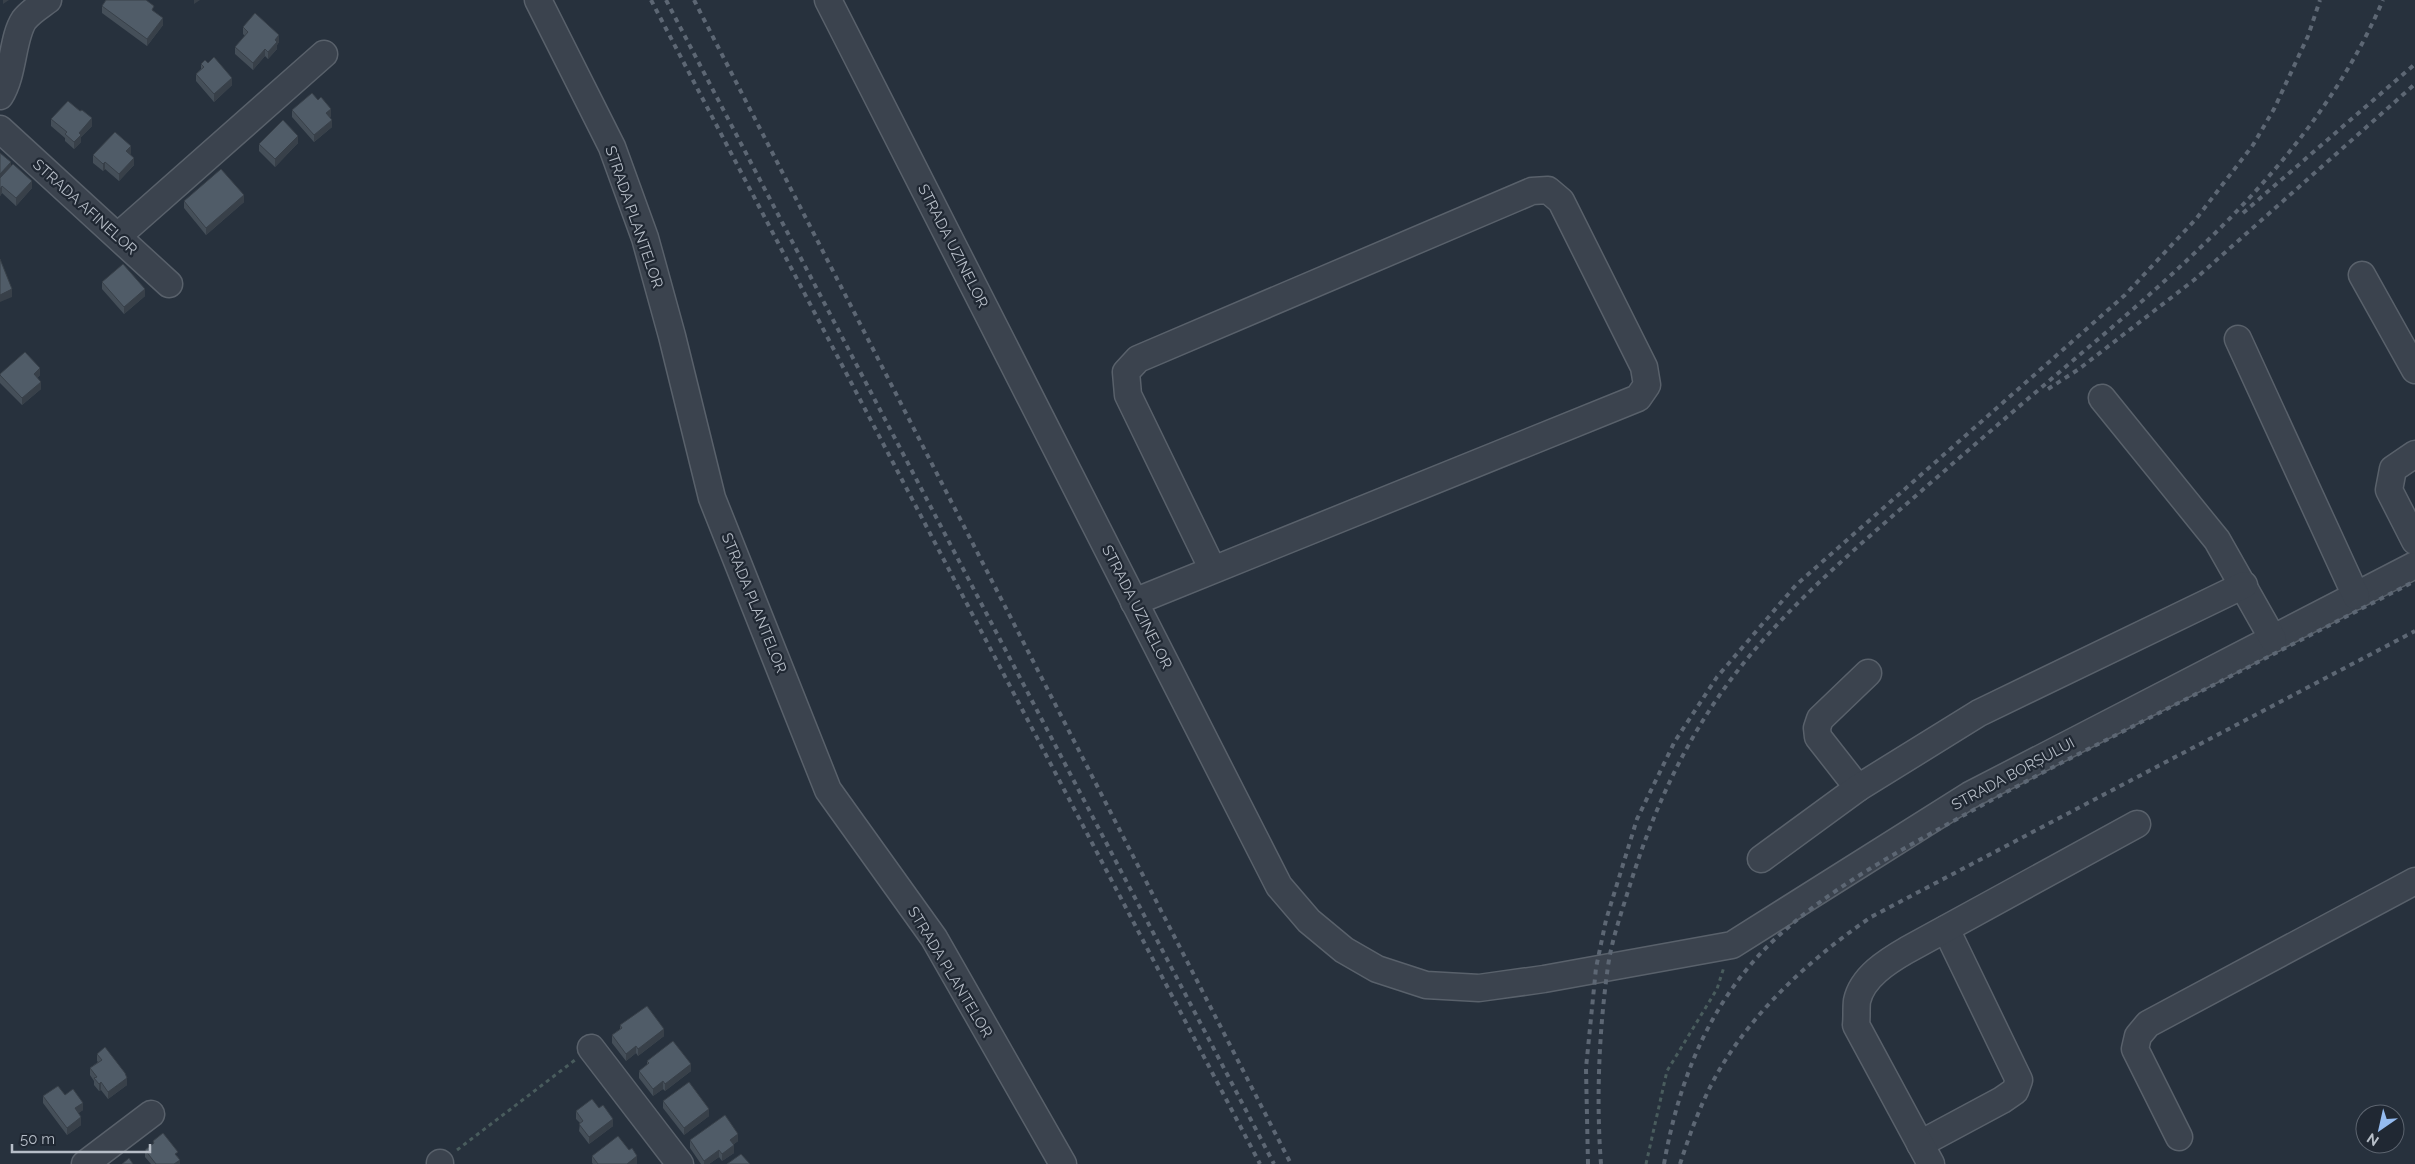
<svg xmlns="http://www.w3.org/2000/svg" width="2415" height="1164" font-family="Raleway,sans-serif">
  <rect width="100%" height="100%" fill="#27313d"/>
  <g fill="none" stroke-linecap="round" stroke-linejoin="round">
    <g stroke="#59616b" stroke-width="29">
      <g id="minor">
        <path d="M538,0l74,147 33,91 27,98 40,162 116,292 106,148 129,226"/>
        <path d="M828,0l451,886 30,35 35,29 33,19 49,16 53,3 65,-9 188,-34 238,-150 445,-230"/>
        <path d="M0,96c14,-22 12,-58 24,-76 6,-8 16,-14 24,-20"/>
        <path d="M0,129l169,155"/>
        <path d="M118,236l206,-182"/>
        <path d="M2362,275l53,95"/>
        <path d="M2238,339l118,257"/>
        <path d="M2102,398l115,142 56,99"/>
        <path d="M2415,454l-22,15 -4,21 26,51"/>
        <path d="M1134,602l504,-204 9,-13 -3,-18 -83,-166 -13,-11 -16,1 -394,168 -12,13 2,23 85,175"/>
        <path d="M1858,788l-40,-51 -1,-9 3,-9 48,-46"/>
        <path d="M1761,859l97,-71 121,-75 265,-128"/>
        <path d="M591,1048l89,116"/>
        <path d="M2179,1137l-44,-88 3,-13 10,-12 267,-143"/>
        <path d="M1920,1144l82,-44 13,-9 4,-11 -73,-151"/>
        <path d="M440,1163v1"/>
        <path d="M85,1164l66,-50"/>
        <path d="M1931,1164l-75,-139c1,-7 0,-16 1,-24 5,-24 31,-40 50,-51l230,-126"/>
      </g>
    </g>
    <g stroke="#495c5d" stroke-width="3" stroke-dasharray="4 4" stroke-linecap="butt">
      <path d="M457,1150l118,-90"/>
      <path d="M1646,1164l21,-93 50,-82 7,-22"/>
    </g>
    <use href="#minor" stroke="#3b434e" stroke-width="26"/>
    <g stroke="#5d6774" stroke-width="4" stroke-dasharray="5 5" stroke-linecap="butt">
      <path d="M651,0l609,1164"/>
      <path d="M666,0l608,1164"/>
      <path d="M694,0l597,1164"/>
      <path d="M2243,213l172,-149"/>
      <path d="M2048,389l31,-20 115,-89 221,-196"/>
      <path d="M1588,1164l-2,-96 10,-100 10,-48 31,-101 38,-78 42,-64 79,-92 329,-290 71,-76 57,-74 21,-36 34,-73 12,-36"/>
      <path d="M1601,1164c-5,-65 -2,-133 7,-198 4,-27 13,-52 21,-78 21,-68 49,-133 90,-192 54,-78 129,-141 200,-203 63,-55 126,-109 190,-163 110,-95 216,-195 274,-330"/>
      <path d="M1664,1164c15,-85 46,-163 110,-224 46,-43 100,-75 156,-106 43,-24 87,-48 131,-71 118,-60 236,-121 354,-182"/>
      <path d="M1680,1164c12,-37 26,-75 48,-108 37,-56 88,-101 143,-139l544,-286"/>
    </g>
  </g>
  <g fill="#454f59">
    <path d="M102,6l52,6 9,13 -16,21 -45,-33z"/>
    <path d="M243,27l36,15 -2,3v4l-9,10 -3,-3 -12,14 -18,-16v-7l10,-11 -2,-2z"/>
    <path d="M201,64l31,21 -18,17 -18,-21v-7l5,-5z"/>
    <path d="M318,100l13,16 -1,1 2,10 -18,15 -22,-25v-7z"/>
    <path d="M51,119l41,7 -11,11v5l-7,7 -9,-8v-3l-14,-12z"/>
    <path d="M298,143l-23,24 -16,-16v-7z"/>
    <path d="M0,153l11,13 21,22 -16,18 -14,-13 -2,3z"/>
    <path d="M131,153l-1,1 4,11 -15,16 -14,-12 -2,2 -10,-8v-8z"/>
    <path d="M184,201l60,1 -38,33 -22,-27z"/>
    <path d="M102,282l43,14 -21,18 -22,-25z"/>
    <path d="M0,374l40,1 -3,3 4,11 -19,16 -22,-22z"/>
    <path d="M620,1025l44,11 -26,20 -2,-3 -10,8 -14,-18v-8l8,-6z"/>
    <path d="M97,1054l30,31 -19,14 -7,-9 -2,1 -5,-6v-4l-4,-6v-7l8,-6 -1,-1z"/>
    <path d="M647,1061l44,10 -26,20 -2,-2 -10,7 -14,-18v-7l8,-6z"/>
    <path d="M65,1095l18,15 -5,3 3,12 -14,10 -24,-32v-7z"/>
    <path d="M663,1101l46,15 -25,19 -21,-27z"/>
    <path d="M576,1111l37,15 -24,18 -10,-13 1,-8 -4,-4z"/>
    <path d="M690,1140l48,1 -4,3v9l-12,8 -3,-4 -10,7h-8l-11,-16z"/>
    <path d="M153,1141l25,16 2,7h-29l-6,-7v-7l8,-6z"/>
    <path d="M592,1156l45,7 -1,1h-43l-1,-1z"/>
  </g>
  <g fill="#384049">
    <path d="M3,0h6l-6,4z"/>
    <path d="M194,0h6l-6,4z"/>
    <path d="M163,18v7l-16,21v-7z"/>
    <path d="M279,35v7l-2,3v4l-9,10v-7l7,-12z"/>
    <path d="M265,49v7l-12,14v-7z"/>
    <path d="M232,78v7l-18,17v-8z"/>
    <path d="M331,109v7l-5,4v-7z"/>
    <path d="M92,118v8l-11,11v5l-7,7v-7l5,-9z"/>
    <path d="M332,120v7l-18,15v-7z"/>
    <path d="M298,136v7l-23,24v-8z"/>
    <path d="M131,146v7l-5,6v-8z"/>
    <path d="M134,158v7l-15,16v-7z"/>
    <path d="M11,162v7l-11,12v-7z"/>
    <path d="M105,162v7l-2,2v-7z"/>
    <path d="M32,181v7l-16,18v-8z"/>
    <path d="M2,186v7l-2,3v-7z"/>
    <path d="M244,195v7l-38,33v-7z"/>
    <path d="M12,289v8l-12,5v-7z"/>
    <path d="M145,289v7l-21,18v-7z"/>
    <path d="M40,368v7l-6,6v-7z"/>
    <path d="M41,382v7l-19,16v-7z"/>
    <path d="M664,1029v7l-26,20v-7z"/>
    <path d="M636,1046v7l-10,8v-7z"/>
    <path d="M691,1064v7l-26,20v-7z"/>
    <path d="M127,1078v7l-19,14v-7z"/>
    <path d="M663,1081v8l-10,7v-7z"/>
    <path d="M101,1082v8l-2,1v-7z"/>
    <path d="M83,1103v7l-8,6v-8z"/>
    <path d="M709,1109v7l-25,19v-7z"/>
    <path d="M81,1117v8l-14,10v-7z"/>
    <path d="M613,1119v7l-24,18v-7z"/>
    <path d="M738,1134v7l-8,6v-7z"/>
    <path d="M734,1145v8l-12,8v-7z"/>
    <path d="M719,1150v7l-10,7h-5v-3z"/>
    <path d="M637,1156v7l-1,1h-9z"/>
    <path d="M180,1160v4h-6z"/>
  </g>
  <g fill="#505c68" stroke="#384049">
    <path d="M106,0h40l8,6 -2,4 11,8 -16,21 -45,-33z"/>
    <path d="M255,13l24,22 -4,5 2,2 -9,10 -3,-3 -12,14 -18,-16 13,-15 -5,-5z"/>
    <path d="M214,57l18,21 -18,16 -18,-20 8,-7 -3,-3 4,-4 3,3z"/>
    <path d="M312,93l6,7 3,-3 10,12 -5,4 6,7 -18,15 -22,-25z"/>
    <path d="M68,101l12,10 2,-1 10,8 -13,15 2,2 -7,7 -9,-8 2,-2 -16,-13z"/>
    <path d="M283,120l15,16 -23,23 -16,-15z"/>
    <path d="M115,132l16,14 -5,5 8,7 -15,16 -14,-12 -2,2 -10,-9z"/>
    <path d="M0,153l11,9 -11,12z"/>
    <path d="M13,164l19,17 -16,17 -14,-12 -2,3v-11z"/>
    <path d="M221,169l23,26 -38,33 -22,-27z"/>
    <path d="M0,259l12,30 -12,6z"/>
    <path d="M123,264l22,25 -21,18 -22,-25z"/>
    <path d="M25,352l15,16 -6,6 7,8 -19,16 -22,-23v-1z"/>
    <path d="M647,1006l17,23 -26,20 -2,-3 -10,8 -14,-19 10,-7 -2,-3z"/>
    <path d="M673,1041l18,23 -26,20 -2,-3 -10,8 -14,-18 10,-8 -2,-2z"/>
    <path d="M105,1047l20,26 2,5 -19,14 -7,-10 -2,2 -5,-6 3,-1 -7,-9 12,-8 -5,-6z"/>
    <path d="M689,1082l20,27 -25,19 -21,-27z"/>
    <path d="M58,1086l7,9 8,-6 10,14 -8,5 6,9 -14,11 -24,-32z"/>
    <path d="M592,1099l7,9 4,-3 10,14 -24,18 -10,-13 4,-3 -7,-10z"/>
    <path d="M725,1115l13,19 -8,6 4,5 -12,9 -3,-4 -15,11 -14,-21z"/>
    <path d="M163,1133l15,19 -3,2 5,6 -6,4h-18l-11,-14 9,-7 -1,-2z"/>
    <path d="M618,1136l11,14 3,-2 5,8 -10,8h-29l-6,-8z"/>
    <path d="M741,1154l9,10h-23z"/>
    <path d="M129,1158l4,6h-11z"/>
  </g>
  <g text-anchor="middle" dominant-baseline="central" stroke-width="4.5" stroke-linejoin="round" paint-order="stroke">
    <g font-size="15" fill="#b7bec8" stroke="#202833">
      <text transform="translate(85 207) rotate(42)">STRADA AFINELOR</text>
      <text transform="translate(634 217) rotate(71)">STRADA PLANTELOR</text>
      <text transform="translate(953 246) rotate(63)">STRADA UZINELOR</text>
      <text transform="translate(754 603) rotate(68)">STRADA PLANTELOR</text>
      <text transform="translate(1137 607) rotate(63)">STRADA UZINELOR</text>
      <text transform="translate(2013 774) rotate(-28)">STRADA BORȘULUI</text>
      <text transform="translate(950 972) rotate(59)">STRADA PLANTELOR</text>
    </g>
  </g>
  <g transform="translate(2380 1129) rotate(214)"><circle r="24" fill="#202833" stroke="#5c646f"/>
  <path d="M0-4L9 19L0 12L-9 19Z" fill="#94bbf0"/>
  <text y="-8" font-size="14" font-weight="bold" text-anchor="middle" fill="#b7bec8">N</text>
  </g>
  <path d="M12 1144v8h138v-8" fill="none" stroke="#b7bec8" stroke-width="2.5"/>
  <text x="20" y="1144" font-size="15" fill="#b7bec8" stroke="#202833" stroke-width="4" paint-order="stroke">50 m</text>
</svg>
